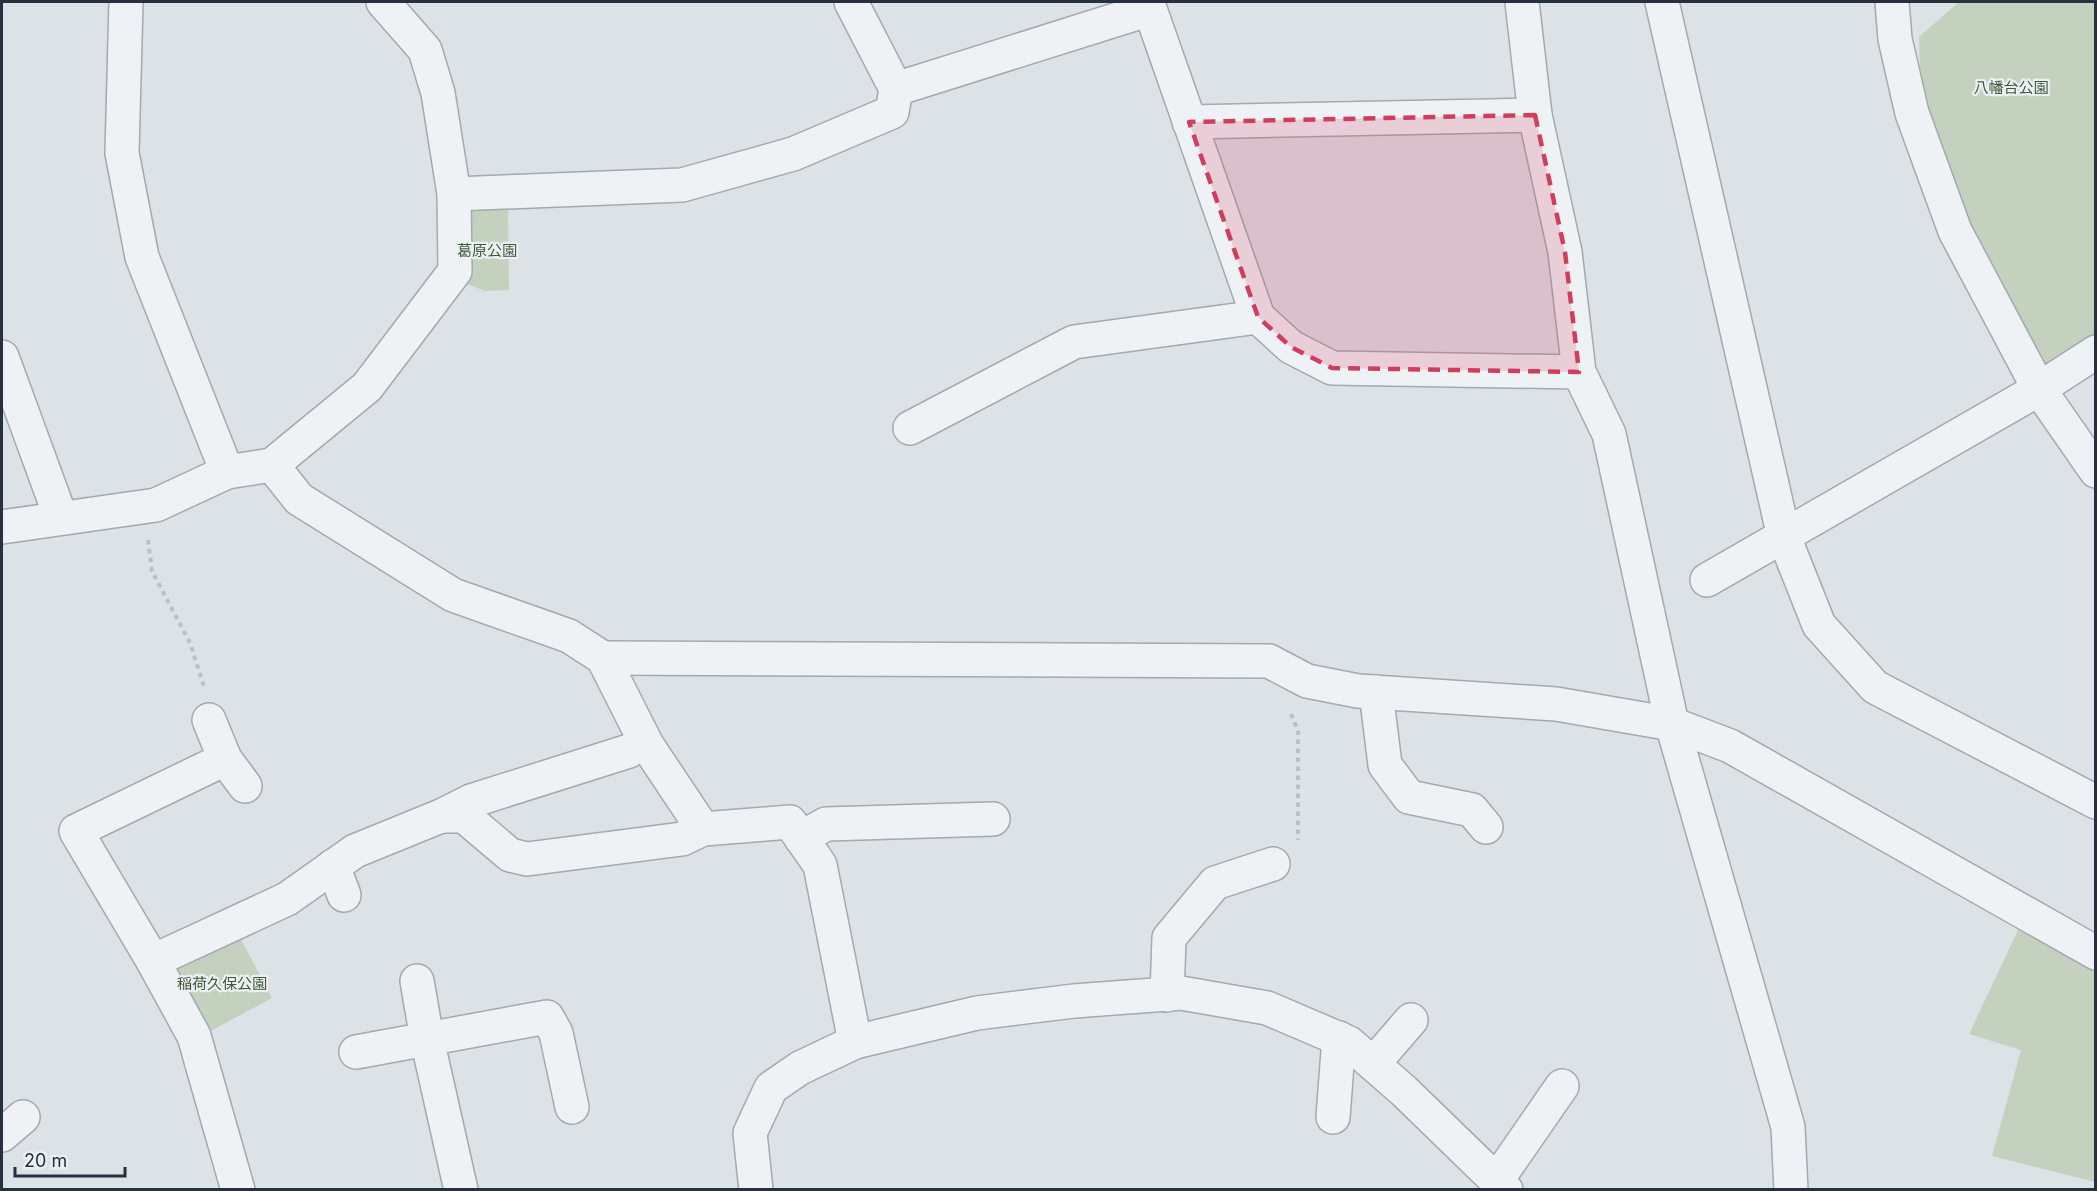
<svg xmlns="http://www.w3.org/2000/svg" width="2097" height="1191" font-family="Inter,'Noto Sans JP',sans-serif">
  <rect width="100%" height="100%" fill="#dde2e7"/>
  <g fill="#c4d1be">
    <path d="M1959,2h136v336l-42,30 -15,-1 -64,-123 -32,-87 -22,-85 -1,-35z"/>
    <path d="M475,203h33l1,87 -24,1 -18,-7 -3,-67z"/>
    <path d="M2019,928l76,44v210l-103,-26 29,-106 -52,-16z"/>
    <path d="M237,932l35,66 -67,36 -33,-66z"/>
  </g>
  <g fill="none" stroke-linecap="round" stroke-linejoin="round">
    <g stroke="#a2a9b1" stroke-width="36">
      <g id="minor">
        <path d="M126,2l-4,151 20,104 85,215"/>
        <path d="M1522,2l13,113 30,137 14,120 30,62 63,290 116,403 3,63"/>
        <path d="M1662,2l122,535 35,88 56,62 221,115"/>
        <path d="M1892,2l3,37 17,74 43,118 84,158 57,82"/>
        <path d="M896,89l254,-80 108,308 33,30 41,21 247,4"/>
        <path d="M1189,122l346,-7"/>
        <path d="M454,194l228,-9 111,-31 99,-42 4,-23 -45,-87"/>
        <path d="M2,357l59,161"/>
        <path d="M910,428l164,-86 184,-25"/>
        <path d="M272,465l27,34 154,96 116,41 34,22 44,87 56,84 87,-7 30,43 35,177 -55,26 -29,20 -21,45 6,57"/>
        <path d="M2,527l154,-22 71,-33 45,-7 95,-78 88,-116 -1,-77 -16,-101 -13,-43 -42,-48"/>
        <path d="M1707,580l332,-191 57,-37"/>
        <path d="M603,658l666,3 38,20 51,10 198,13 116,20 58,22 366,207"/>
        <path d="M1376,692l9,73 24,32 63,13 14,17"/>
        <path d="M225,759l20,27"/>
        <path d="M441,816h23l46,39 17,4 155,-20 21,-10"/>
        <path d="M801,838l25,-14 167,-5"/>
        <path d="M333,866l11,29"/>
        <path d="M153,961l-77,-130 149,-72 -16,-39"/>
        <path d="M417,981l10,58 34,151"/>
        <path d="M1167,995l2,-57 46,-55 58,-19"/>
        <path d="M855,1042l122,-29 97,-12 107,-8 86,15 82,35 55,48 102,99"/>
        <path d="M356,1052l191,-35 9,16 16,74"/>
        <path d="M1373,1064l38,-44"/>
        <path d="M1333,1117l6,-79"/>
        <path d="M2,1135l21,-18"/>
        <path d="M1497,1180l65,-94"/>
        <path d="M238,1190l-44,-154 -41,-75 134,-62 68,-48 86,-35 30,-15 158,-50"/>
      </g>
    </g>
    <g stroke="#bbc0c5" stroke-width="4" stroke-dasharray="4.5 4.5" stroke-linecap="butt">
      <path d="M148,540l4,31 38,72 14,43"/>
      <path d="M1291,714l7,17v109"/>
    </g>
    <use href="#minor" stroke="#eff2f5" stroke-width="33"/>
  </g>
  <path fill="#d03e5e" fill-opacity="0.2" stroke="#d03e5e" stroke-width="4.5" stroke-dasharray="12 8" stroke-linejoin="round" d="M1535,115l30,137 14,120 -247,-4 -41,-21 -33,-30 -69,-195z"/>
  <g text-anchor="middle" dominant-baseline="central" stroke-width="4.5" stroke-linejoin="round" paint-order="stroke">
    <g font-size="15" fill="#3d5a33" stroke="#ecf0f5">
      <text x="2011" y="87">八幡台公園</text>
      <text x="487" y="250">葛原公園</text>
      <text x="222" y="983">稲荷久保公園</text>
    </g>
  </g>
  <rect width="2097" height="1191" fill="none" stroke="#26303e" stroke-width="6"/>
  <path d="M15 1167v9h110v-9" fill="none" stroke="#26303e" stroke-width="3"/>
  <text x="24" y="1167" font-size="18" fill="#26303e" stroke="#ecf0f5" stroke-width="4.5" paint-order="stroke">20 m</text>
</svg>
